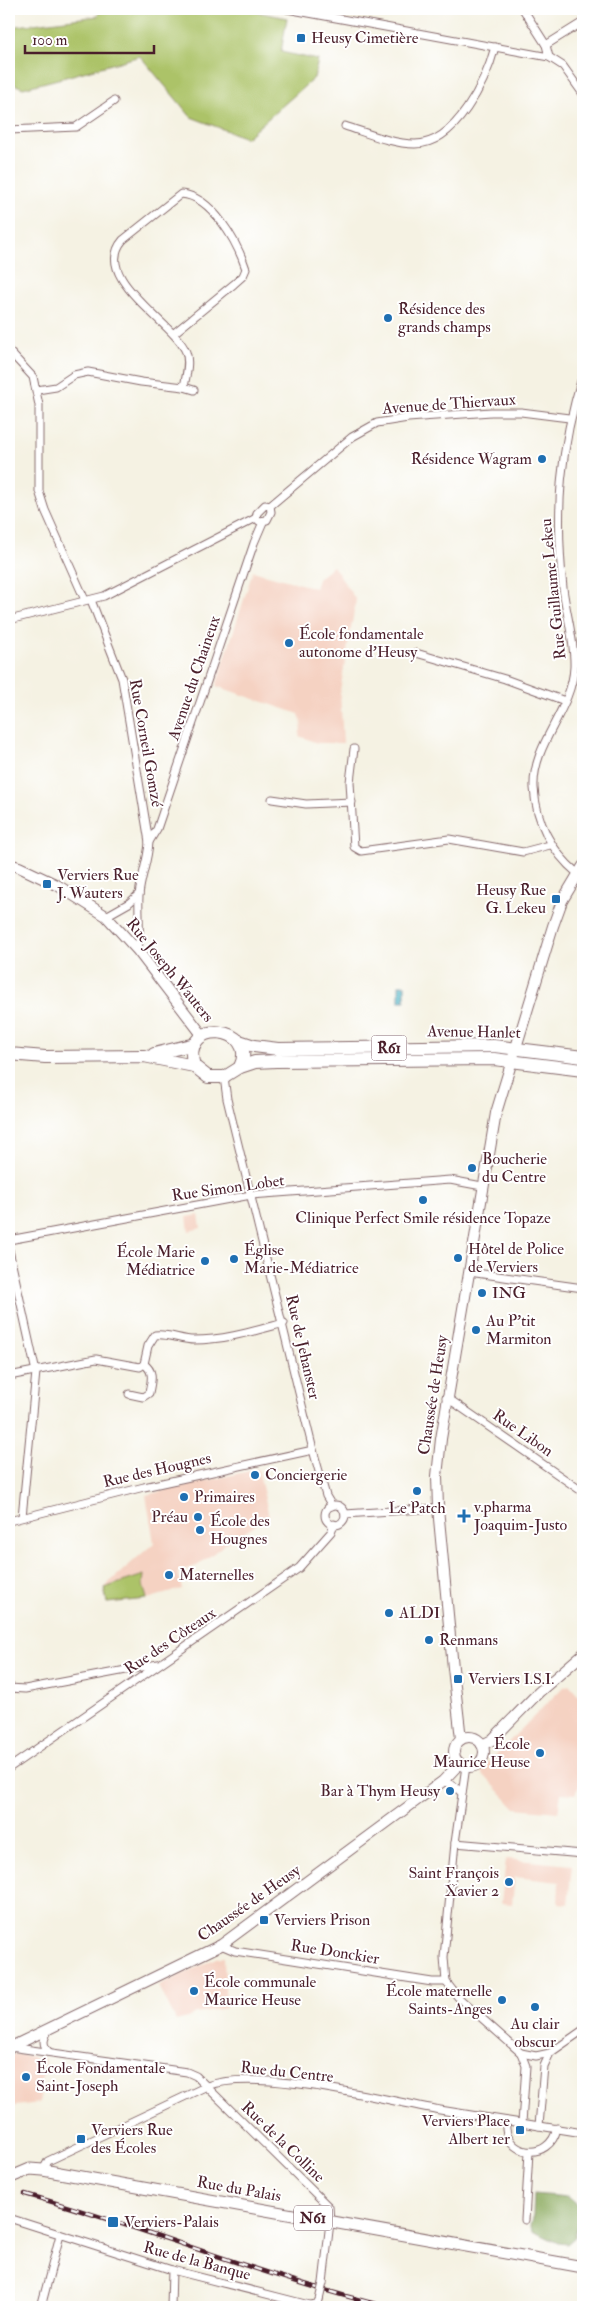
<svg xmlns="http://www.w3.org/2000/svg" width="592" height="2316" font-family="'IM FELL Double Pica',serif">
  <rect width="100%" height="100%" fill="#fff"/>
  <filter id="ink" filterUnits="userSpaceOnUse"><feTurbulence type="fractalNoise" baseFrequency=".02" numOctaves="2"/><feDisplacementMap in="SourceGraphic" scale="10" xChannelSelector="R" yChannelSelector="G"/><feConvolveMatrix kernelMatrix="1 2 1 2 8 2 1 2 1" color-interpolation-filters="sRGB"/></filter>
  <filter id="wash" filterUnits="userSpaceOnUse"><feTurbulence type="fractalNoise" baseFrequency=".0096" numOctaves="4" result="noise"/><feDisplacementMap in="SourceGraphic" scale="20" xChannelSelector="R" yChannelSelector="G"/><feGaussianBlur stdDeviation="1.12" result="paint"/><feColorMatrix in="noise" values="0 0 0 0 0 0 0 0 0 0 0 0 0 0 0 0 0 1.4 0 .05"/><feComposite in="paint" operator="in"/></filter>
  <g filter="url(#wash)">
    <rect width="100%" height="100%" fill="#f5f2e3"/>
    <g fill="#f5d2c2">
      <path d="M333,566l23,34 -16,91 3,52h-26l-18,-7 3,-12 -3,-10 -83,-28 37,-115 62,17 3,-9z"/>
      <path d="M199,1215l2,13 -12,3 -2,-14z"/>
      <path d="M258,1469l11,47 -44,28 -28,22 -19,5 4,18 -35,10 -40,4 -3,-16 50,-44 -8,-48z"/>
      <path d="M569,1685l14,16v77l-8,16 -14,-1 -3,19 -43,-4 -35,-37 82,-83z"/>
      <path d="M506,1859l66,6 -4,39 -10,-1 1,-21 -44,-5 -3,27 -11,-1z"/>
      <path d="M218,1957h6l2,51 -30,5 -8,5 -12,3 -17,-35z"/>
      <path d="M15,2054l30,5 -6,44 -30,4v-50z"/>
    </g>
    <g fill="#acc368" stroke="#7b714a">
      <path d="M100,9h142l45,9 -6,34 37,8 -4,18 -68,60 -55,-21 -51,-61 -78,22 -39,10 -14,-6v-55l89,-11z"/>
      <path d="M144,1575l-1,9 4,15 -40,4 -3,-15z"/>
    </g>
    <path fill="#89a95c" stroke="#6a6444" d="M534,2194l34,3 15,12v14h-5l-3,14 -8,7 -8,-1 -26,-12 -3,-6 3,-9z"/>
    <rect fill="#45b0c2" stroke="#486876" x="399" y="985" width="6" height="16"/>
  </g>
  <g filter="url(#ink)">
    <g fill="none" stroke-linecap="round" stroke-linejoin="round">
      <g stroke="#86696b" stroke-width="9">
        <g id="street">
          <path d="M287,9l262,48 14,9 20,28"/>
          <path d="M523,9l23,36 3,12"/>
          <path d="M546,45l37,-23"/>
          <path d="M345,126c22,7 47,18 70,18 41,0 71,-63 80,-97"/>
          <path d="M9,130l67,-3 38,-26"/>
          <path d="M173,334l61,-50 9,-8 3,-7c-9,-27 -34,-73 -65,-75l-58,46c-33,38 52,83 63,112 4,10 0,24 -2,35"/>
          <path d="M9,351l24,26 6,28v86l6,19 40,90"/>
          <path d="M37,390l19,-3 18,-12 14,-3 53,10 43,5 10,3"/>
          <path d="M265,505l5,1 1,6 -4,8 -8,1 -3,-3 1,-5z"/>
          <path d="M270,506l82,-69 25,-14 31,-5 83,-6h30l48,6"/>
          <path d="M91,600l31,79 27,163c-1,20 -9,37 -10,54 -1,18 2,36 -1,55"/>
          <path d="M9,620l95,-24 152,-78"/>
          <path d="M416,653l89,26 60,22"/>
          <path d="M354,749l-4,33 4,65 7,4 88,-12 74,13 27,-7"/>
          <path d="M272,799l34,5 46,-2"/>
          <path d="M149,842l8,-13 97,-286 9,-21"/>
          <path d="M577,873c-25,-21 -41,-51 -43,-85 -2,-45 38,-77 40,-121 1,-27 -8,-53 -11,-79 -8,-78 -3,-140 20,-214"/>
          <path d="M106,916l23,-13 10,-9"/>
          <path d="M224,1077l3,22 86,351 13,46 6,10"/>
          <path d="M9,1240l242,-45 199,-15 32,6"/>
          <path d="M9,1250l27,122 -14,145"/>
          <path d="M469,1272l114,16"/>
          <path d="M9,1376l87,-17 44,8 4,-3 4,-18 7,-11c13,-2 26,5 39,5 31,0 60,-9 90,-17"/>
          <path d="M129,1394l14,3 6,-4c2,-12 6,-21 -5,-29"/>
          <path d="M446,1397l137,95"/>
          <circle cx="335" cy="1515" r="10"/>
          <path d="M345,1514l93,-6"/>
          <path d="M9,1521l135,-34 169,-37"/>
          <path d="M9,1688l16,1 133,-25"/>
          <path d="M466,1766l-11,77 -11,114 2,25 12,15 63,56 15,3 14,-3 33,-23"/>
          <path d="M9,1768l290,-200 32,-36 3,-8"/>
          <path d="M443,1781l11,5 8,7"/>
          <path d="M455,1843l128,11"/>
          <path d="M221,1945l14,6 197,31h14"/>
          <path d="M10,2047l177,25 9,4 133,131 1,15 -7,61"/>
          <path d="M49,2052c-8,-8 -5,-14 0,-23"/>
          <path d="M521,2053l5,13 -4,57"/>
          <path d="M506,2121c-4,36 44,42 51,7"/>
          <path d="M539,2126l5,-60 6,-13"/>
          <path d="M43,2170l5,-9 159,-75c49,-19 177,14 233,24 48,8 95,15 143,23"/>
          <path d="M9,2218l163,52 137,35 8,-1 2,-4"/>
          <path d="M525,2220l4,-68"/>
          <path d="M41,2307l19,-72"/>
          <path d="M171,2307l1,-37"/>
        </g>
      </g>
      <g stroke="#86696b" stroke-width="12">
        <g id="secondary">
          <path d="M9,864l10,3 38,18 49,31 32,35 65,85"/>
          <circle cx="469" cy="1752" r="15"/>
          <path d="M461,1739l-8,-71 -15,-160 -1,-32 4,-37 55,-326 57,-187 9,-25 21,-35"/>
          <path d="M482,1745l10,-5 47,-48 44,-38"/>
          <path d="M9,2048l212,-103 222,-164 17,-18"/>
        </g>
      </g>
      <g stroke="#86696b" stroke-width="13">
        <g id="primary">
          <path d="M224,1077l16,-10"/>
          <path d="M9,2178l21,-9 13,1 540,97"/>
        </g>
      </g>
      <g stroke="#86696b" stroke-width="14">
        <g id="highway">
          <path d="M239,1041l15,5 24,3 216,-3 89,11"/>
          <path d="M9,1054l36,3 99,-1 50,10"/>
          <path d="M154,1054l41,-10"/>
          <path d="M240,1067l15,-5 21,-1 218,-2 89,11"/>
          <path d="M224,1077h-16l-14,-11c-15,-49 66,-41 46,1"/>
        </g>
      </g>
      <use href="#street" stroke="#fff" stroke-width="7"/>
      <use href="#secondary" stroke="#fff" stroke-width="10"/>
      <use href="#primary" stroke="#fff" stroke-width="11"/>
      <use href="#highway" stroke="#fff" stroke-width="12"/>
      <g stroke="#4a1f2b" stroke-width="4.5">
        <path id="rail" d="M25,2194c122,34 239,83 363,113"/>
      </g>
      <use href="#rail" stroke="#fff" stroke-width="2.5" stroke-dasharray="8" stroke-linecap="butt"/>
      <g stroke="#86696b" stroke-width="9" stroke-linecap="butt">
        <path id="street-bridge" d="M319,2300l4,-17"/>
      </g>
      <use href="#street-bridge" stroke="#fff" stroke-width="7"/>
    </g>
  </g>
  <g fill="#1f6fb2" stroke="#fff" stroke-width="2">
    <rect x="296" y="33" width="10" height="10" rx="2.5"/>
    <circle cx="388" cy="318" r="5"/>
    <circle cx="542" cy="459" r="5"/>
    <circle cx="289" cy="643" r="5"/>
    <rect x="42" y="879" width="10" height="10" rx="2.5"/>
    <rect x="551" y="894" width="10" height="10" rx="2.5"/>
    <circle cx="472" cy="1168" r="5"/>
    <circle cx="423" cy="1200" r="5"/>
    <circle cx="458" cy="1258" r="5"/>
    <circle cx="234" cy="1259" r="5"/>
    <circle cx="205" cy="1261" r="5"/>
    <circle cx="482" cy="1293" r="5"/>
    <circle cx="476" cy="1330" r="5"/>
    <circle cx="255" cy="1475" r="5"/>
    <circle cx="417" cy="1491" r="5"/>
    <circle cx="184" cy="1497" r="5"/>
    <path d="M461.5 1508.5h5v5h5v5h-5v5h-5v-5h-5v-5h5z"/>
    <circle cx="198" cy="1517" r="5"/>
    <circle cx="200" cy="1530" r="5"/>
    <circle cx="169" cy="1575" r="5"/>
    <circle cx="389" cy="1613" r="5"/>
    <circle cx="429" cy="1640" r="5"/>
    <rect x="453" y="1674" width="10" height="10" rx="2.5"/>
    <circle cx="540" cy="1753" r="5"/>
    <circle cx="450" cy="1791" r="5"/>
    <circle cx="509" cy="1882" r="5"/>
    <rect x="259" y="1915" width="10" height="10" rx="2.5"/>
    <circle cx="194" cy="1991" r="5"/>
    <circle cx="502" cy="2000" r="5"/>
    <circle cx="535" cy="2007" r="5"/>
    <circle cx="26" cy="2077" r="5"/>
    <rect x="515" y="2125" width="10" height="10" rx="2.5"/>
    <rect x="76" y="2134" width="10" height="10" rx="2.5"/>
    <rect x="107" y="2216" width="12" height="12" rx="2.5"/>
  </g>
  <g text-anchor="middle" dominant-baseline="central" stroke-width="4" stroke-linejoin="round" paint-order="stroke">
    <g fill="#fff" stroke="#80626b" stroke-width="1">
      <rect x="371.5" y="1035.5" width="35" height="25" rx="4"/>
      <rect x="294" y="2205.5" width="38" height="25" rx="4"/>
    </g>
    <g font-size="15" font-weight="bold" fill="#4a1f2b">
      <text x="389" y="1048">R61</text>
      <text x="313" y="2218">N61</text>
    </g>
    <g font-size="16" fill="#4a1f2b" stroke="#fff" text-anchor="start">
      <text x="311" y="38">Heusy Cimetière</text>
      <text x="398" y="309">Résidence des<tspan x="398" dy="18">grands champs</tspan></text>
      <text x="532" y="459" text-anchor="end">Résidence Wagram</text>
      <text x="299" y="634">École fondamentale<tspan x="299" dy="18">autonome d'Heusy</tspan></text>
      <text x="57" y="875">Verviers Rue<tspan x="57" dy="18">J. Wauters</tspan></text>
      <text x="546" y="890" text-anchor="end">Heusy Rue<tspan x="546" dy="18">G. Lekeu</tspan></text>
      <text x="482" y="1159">Boucherie<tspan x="482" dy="18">du Centre</tspan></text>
      <text x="423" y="1218" text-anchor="middle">Clinique Perfect Smile résidence Topaze</text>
      <text x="468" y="1249">Hôtel de Police<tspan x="468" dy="18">de Verviers</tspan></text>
      <text x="244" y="1250">Église<tspan x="244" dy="18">Marie-Médiatrice</tspan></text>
      <text x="195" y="1252" text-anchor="end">École Marie<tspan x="195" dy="18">Médiatrice</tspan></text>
      <text x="492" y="1293">ING</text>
      <text x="486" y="1321">Au P'tit<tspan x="486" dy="18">Marmiton</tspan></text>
      <text x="265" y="1475">Conciergerie</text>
      <text x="194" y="1497">Primaires</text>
      <text x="474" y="1507">v.pharma<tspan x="474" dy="18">Joaquim-Justo</tspan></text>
      <text x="417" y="1508" text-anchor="middle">Le Patch</text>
      <text x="188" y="1517" text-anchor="end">Préau</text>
      <text x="210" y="1521">École des<tspan x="210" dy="18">Hougnes</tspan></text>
      <text x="179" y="1575">Maternelles</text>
      <text x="399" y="1613">ALDI</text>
      <text x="439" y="1640">Renmans</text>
      <text x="468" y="1679">Verviers I.S.I.</text>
      <text x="530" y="1744" text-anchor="end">École<tspan x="530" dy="18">Maurice Heuse</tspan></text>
      <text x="440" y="1791" text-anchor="end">Bar à Thym Heusy</text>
      <text x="499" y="1873" text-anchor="end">Saint François<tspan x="499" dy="18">Xavier 2</tspan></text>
      <text x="274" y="1920">Verviers Prison</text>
      <text x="204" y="1982">École communale<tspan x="204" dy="18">Maurice Heuse</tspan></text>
      <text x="492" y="1991" text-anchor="end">École maternelle<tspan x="492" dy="18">Saints-Anges</tspan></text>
      <text x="535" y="2024" text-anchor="middle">Au clair<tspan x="535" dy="18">obscur</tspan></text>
      <text x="36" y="2068">École Fondamentale<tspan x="36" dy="18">Saint-Joseph</tspan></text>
      <text x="510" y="2121" text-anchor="end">Verviers Place<tspan x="510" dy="18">Albert 1er</tspan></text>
      <text x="91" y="2130">Verviers Rue<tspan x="91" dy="18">des Écoles</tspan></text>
      <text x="124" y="2222">Verviers-Palais</text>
    </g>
    <g font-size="16" fill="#4a1f2b" stroke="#fff">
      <text transform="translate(449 404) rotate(-4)">Avenue de Thiervaux</text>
      <text transform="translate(553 589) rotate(-96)">Rue Guillaume Lekeu</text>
      <text transform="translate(194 678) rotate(-71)">Avenue du Chaineux</text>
      <text transform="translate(146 743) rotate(80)">Rue Corneil Gomzé</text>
      <text transform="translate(170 970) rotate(51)">Rue Joseph Wauters</text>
      <text transform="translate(474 1032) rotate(1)">Avenue Hanlet</text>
      <text transform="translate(228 1188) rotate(-8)">Rue Simon Lobet</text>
      <text transform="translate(303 1347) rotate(77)">Rue de Jehanster</text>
      <text transform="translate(433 1395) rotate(-81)">Chaussée de Heusy</text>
      <text transform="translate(523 1433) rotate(35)">Rue Libon</text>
      <text transform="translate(157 1470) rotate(-13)">Rue des Hougnes</text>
      <text transform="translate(170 1641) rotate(-34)">Rue des Côteaux</text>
      <text transform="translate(249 1903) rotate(-35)">Chaussée de Heusy</text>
      <text transform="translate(335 1952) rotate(9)">Rue Donckier</text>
      <text transform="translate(287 2072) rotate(6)">Rue du Centre</text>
      <text transform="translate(283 2142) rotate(44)">Rue de la Colline</text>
      <text transform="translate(239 2189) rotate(10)">Rue du Palais</text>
      <text transform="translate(197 2261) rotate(15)">Rue de la Banque</text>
    </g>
  </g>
  <rect width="592" height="2316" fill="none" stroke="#fff" stroke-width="30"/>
  <path d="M25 45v8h129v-8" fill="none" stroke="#4a1f2b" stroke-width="2.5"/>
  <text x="32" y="45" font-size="15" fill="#4a1f2b" stroke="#ffffff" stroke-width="4" paint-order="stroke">100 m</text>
</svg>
